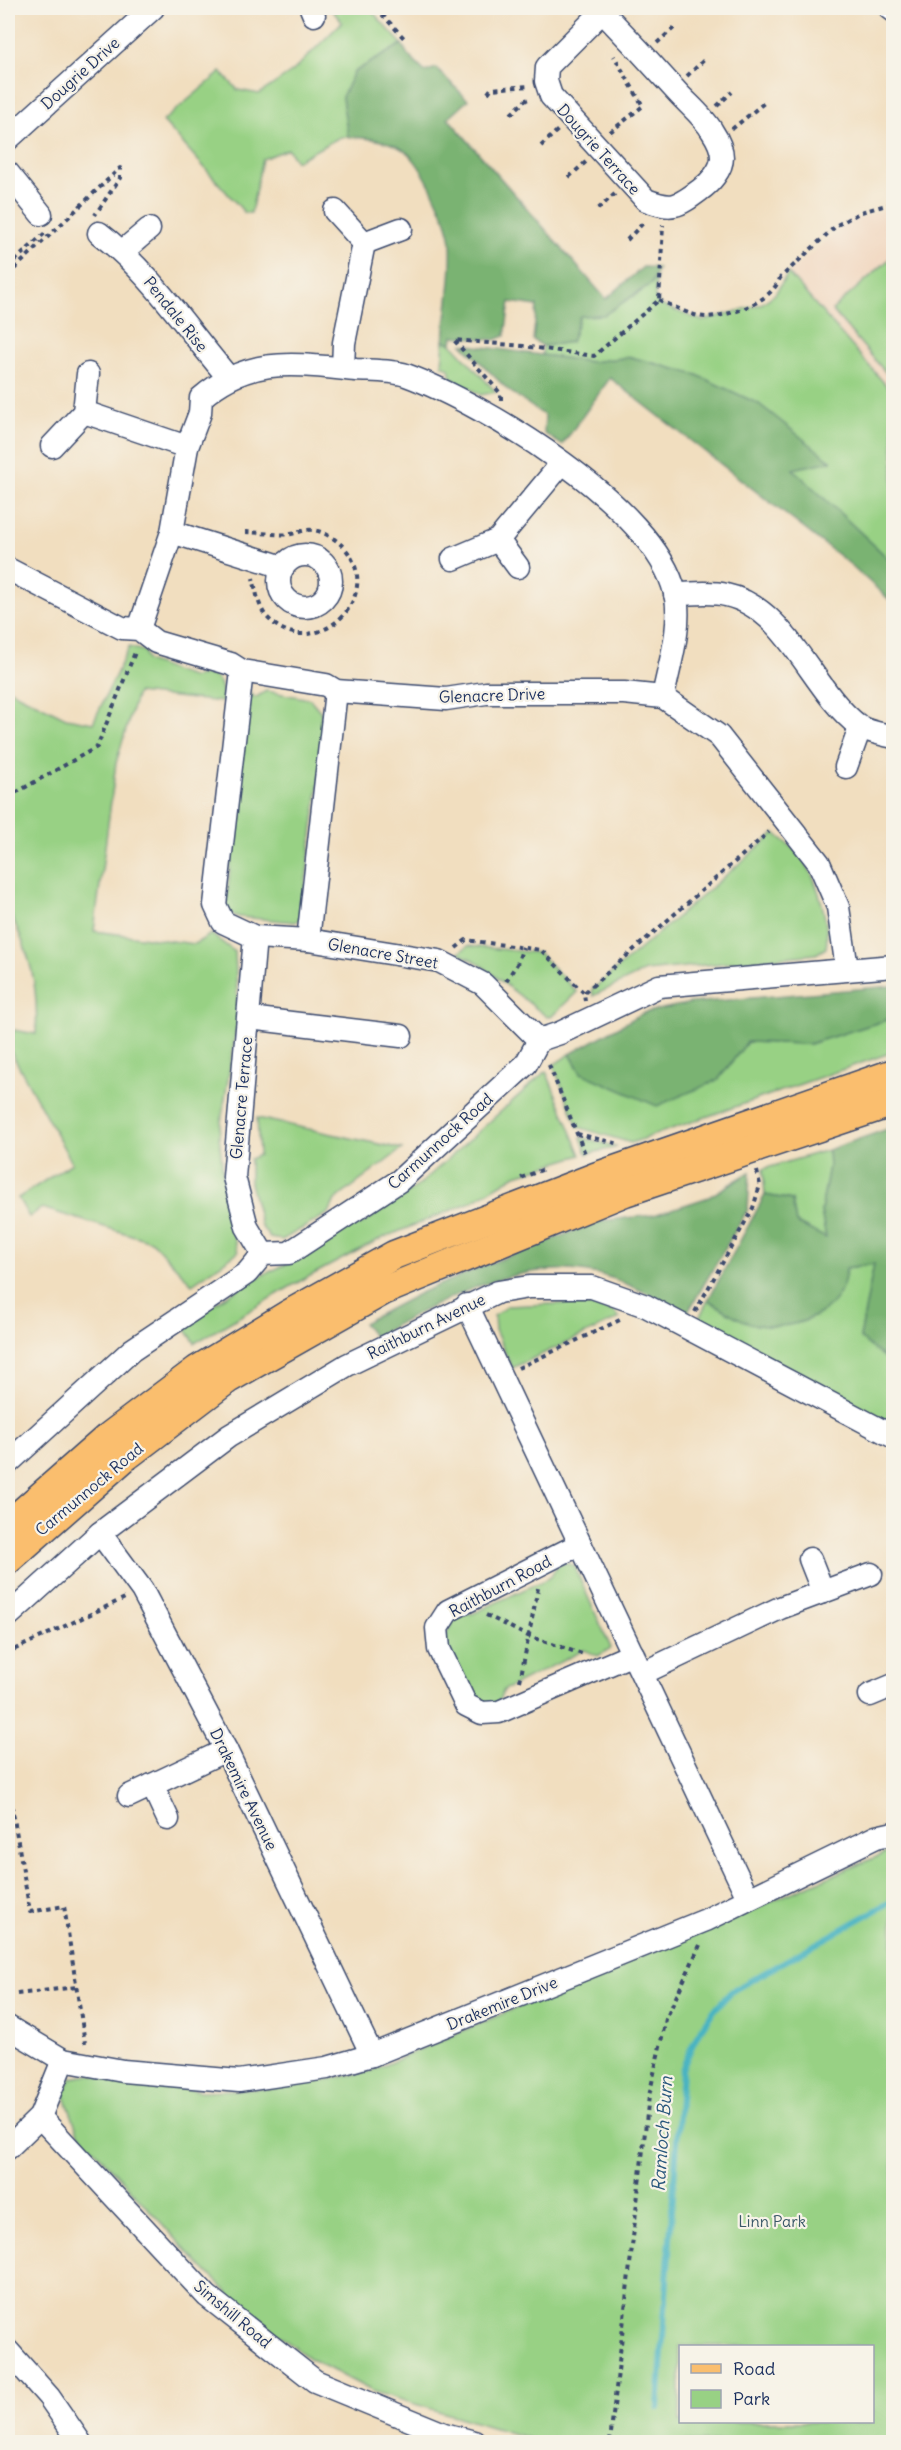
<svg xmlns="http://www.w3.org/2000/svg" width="901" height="2450" font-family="Delius,sans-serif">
  <rect width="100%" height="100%" fill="#f7f3e8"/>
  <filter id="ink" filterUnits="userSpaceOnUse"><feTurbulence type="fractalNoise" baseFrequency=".0167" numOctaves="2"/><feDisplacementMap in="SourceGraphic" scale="12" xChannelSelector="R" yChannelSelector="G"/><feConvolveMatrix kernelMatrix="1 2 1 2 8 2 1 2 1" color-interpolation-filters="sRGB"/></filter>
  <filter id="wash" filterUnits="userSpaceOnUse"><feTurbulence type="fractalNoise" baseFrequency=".008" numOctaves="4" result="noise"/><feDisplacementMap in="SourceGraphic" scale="24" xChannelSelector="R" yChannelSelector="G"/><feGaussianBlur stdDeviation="1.35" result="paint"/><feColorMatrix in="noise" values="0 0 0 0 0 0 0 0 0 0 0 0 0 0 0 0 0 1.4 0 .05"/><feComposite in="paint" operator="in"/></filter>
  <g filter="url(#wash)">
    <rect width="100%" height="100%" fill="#f1debf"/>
    <path fill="#f1d5bd" d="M893,207v186l-105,-120 60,-51z"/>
    <g fill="#98d184" stroke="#5a8071" stroke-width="1.5" fill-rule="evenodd">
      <path d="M330,8h39l33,36 -48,28 -12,25 6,40h-8l-44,24 -8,-12 -26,10 -11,54h-6l-82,-92 58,-49 17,18 21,4 34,-23 49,-49z"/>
      <path d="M893,256v125l-61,-71z"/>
      <path d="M788,273l105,120v170l-101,-94 39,-9 -134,-85 -66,-18 -40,5 -49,-7 1,-9 28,-4 9,-26c24,-9 60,-16 76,-38l-1,19 5,8 43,16 58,-17 14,-10z"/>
      <path d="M444,340l8,4 44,48 -15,3 -30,-17 -2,-10 -7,-3z"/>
      <path d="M129,647l15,4 3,10c15,5 30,12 45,16 5,1 8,-2 13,-2 17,-1 18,15 17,27l-85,-9 -21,70 -22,168 101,13 16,-10 24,18 3,65 -19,118 8,79 11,38 -46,32 -41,-43 -109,-33 -13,9 -11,-19 54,-35 -61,-111 2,-22 23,4c3,-50 -6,-81 -28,-125v-220l58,29 27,5z"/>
      <path d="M266,691l44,8 11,13v7l6,1 -26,199 -6,3 -55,-5 -7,-2 -7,-7 20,-203 5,-12 4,5z"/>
      <path d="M775,833c10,9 23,18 30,29 13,19 25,64 21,86l-10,6 -171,17 -52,25 -1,-6z"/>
      <path d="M468,946l71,7 38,39 -25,24 -5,1 -70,-55 -19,-9z"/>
      <path d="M893,1018v34l-262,91 -53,-16 -25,-62 17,-11 11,19 137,7 29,-38 62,2z"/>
      <path d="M546,1071l35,84 -65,20 -45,27 -93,38 -85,45 -98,58 -13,-19 68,-43 45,-21 60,-38 4,4 60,-41z"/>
      <path d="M257,1118l145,31 -67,51 -6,13 -47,27 -12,-2 -9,-12 -11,-43v-24l9,-4z"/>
      <path d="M581,1137l36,10 -30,7z"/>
      <path d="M828,1150l1,16 -8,45 5,27 -30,-15 -4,-23 -27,-5 -2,-26z"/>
      <path d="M874,1264l-14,74 33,27v60l-197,-101 12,-24 48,25 90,-57z"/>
      <path d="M575,1303l38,8 7,7 -108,50 -17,-38 -1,-14 13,-10z"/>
      <path d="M566,1563l8,3 37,82 -13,8 -14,-6 -80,40 -6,12 -11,4 -13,-5 -30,-61 14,-30 14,4 79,-37 7,-13z"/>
      <path d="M893,1850v592h-352l-169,-51 -63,-33 -65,-49 -46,-46 -120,-131 -14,-38 7,-16 18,-3 112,16 84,-3 86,-17 119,-52zM680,2346h192v76h-192z"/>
    </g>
    <g fill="#7ab372" stroke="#4a7168" stroke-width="1.5">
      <path d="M402,44l6,11 17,17 11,-4 32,32 -20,18 158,181 37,-32 15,1 -7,16 -47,31 -24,1 -9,26 -28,4 -10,-6 4,-34 -27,-4 -5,34 -10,4 -42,-4 -1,8 -8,-4c2,-31 9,-65 7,-96 -1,-22 -29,-81 -46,-93 -17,-12 -38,-13 -57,-14l-6,-40 12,-25z"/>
      <path d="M462,344l129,18 40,-5 66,18 62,29 72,57 -38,8 100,94v40l-42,-38 -241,-187 -48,67 -18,-12 1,-17 -37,-26z"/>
      <path d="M893,986v32l-84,26 -62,-2 -29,38 -61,26 -76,-33 -11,-19 73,-41 48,-10z"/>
      <path d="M893,1127v238l-33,-27 14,-74 -28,4c-2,44 -47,63 -88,57 -16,-2 -36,-17 -50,-25l57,-105 27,5 4,23 30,15 -5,-27 8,-45 -1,-16z"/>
      <path d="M750,1172l-2,37 -60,103c-26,-11 -53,-26 -80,-35 -81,-26 -165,23 -234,60l-11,-14 57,-30 66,-28 114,-44 54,-6 55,-18z"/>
    </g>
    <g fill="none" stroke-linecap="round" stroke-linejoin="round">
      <path stroke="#46b3c2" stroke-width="6" d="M658,2408l24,-338c12,-32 25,-55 50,-79l162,-91"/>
    </g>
  </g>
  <g filter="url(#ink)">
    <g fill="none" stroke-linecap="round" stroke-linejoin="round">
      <g stroke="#3b496d" stroke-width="25">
        <g id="minor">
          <path d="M311,8l3,7"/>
          <path d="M599,8c27,28 53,56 79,85 11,12 26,24 34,38 4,6 10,17 10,26 0,13 -12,26 -22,33 -23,17 -27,20 -54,10l-95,-104 -5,-15 1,-14 56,-56"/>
          <path d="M890,8l4,3"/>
          <path d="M8,139l145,-131"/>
          <path d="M8,173l33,41"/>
          <path d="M335,211l29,32 37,-14"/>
          <path d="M99,233c52,40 87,95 129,144"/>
          <path d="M123,251l26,-22"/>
          <path d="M343,368l1,-25 20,-100"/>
          <path d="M84,412l103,35"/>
          <path d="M52,446l32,-34 4,-38"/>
          <path d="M172,532l111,35"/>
          <path d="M498,540l20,27"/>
          <circle cx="305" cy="581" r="26"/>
          <path d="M453,559l45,-19 64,-77"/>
          <path d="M8,569l114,59 17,1 17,13 75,22 11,7 84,14 10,6 110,8 40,-6h138l39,4 56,39 100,127 19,44 9,62"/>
          <path d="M675,594c17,0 36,-3 51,1 62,13 85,95 133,131 8,6 24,8 35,11"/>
          <path d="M139,629l33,-97 15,-85 13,-34 1,-15c49,-43 94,-34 155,-28 15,1 35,0 50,5 79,29 249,132 269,218 8,32 -6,72 -12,104"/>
          <path d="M242,671l-27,234 8,17 32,15 53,3 28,-249"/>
          <path d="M846,767l14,-39"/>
          <path d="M255,937l-21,240 13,50 16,27"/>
          <path d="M308,940l131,21 44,23 56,56"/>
          <path d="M249,1018l152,18"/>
          <path d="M467,1305l281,593"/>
          <path d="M8,1463l124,-113 115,-77 16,-19 26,-1 110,-72 127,-117 13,-24 21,-7 99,-47 235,-20"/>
          <path d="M100,1533l42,57 84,160 146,305"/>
          <path d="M580,1544l-132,67 -11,17 2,21 27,56 16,8 17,-1 134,-58"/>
          <path d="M810,1559l13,33"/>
          <path d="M8,1616l92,-83 129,-97 118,-71 151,-73 31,-5h63l54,19 248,131"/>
          <path d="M643,1673l137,-65 91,-34"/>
          <path d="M870,1695l24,-10"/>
          <path d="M152,1785l16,34"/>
          <path d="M129,1796l97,-46"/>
          <path d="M8,2027l55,33 60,11 116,10 88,-13 45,-13 334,-135 170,-83 18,-4"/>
          <path d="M40,2117l167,179 108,85 129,53 30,8"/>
          <path d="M8,2148l32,-31 23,-57"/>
          <path d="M8,2351l41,46 31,45"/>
        </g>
      </g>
      <g stroke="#3b496d" stroke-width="31">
        <g id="major">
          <path d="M8,1525l99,-87 90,-68 92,-56 105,-59 201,-78 299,-104"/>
          <path d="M8,1560l116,-102 104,-79 155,-88 242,-99 269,-90"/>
        </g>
      </g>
      <g stroke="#3b496d" stroke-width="4" stroke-dasharray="4.5 4.5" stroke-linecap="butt">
        <path d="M376,8l28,30"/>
        <path d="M657,43l17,-15"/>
        <path d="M687,76l17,-16"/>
        <path d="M488,93l3,-4 38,-3"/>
        <path d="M717,106l15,-14"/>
        <path d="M511,114l15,-14 6,-2"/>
        <path d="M732,129l32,-26"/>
        <path d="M610,132l33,-26 -29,-50"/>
        <path d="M541,146l17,-16"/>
        <path d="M569,177l18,-16"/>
        <path d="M598,209l18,-16"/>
        <path d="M627,240l18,-19"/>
        <path d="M8,267l37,-34"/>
        <path d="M8,275l112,-107v10l-25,37"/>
        <path d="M659,300c13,5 35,18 49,17 25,-2 63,-15 72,-39l57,-53 24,-13 33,-9"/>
        <path d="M501,400v-6l-47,-54 69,6 71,10 65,-56 4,-75"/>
        <path d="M245,532c10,0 39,4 46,2 7,-1 13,-5 22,-4 13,2 26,11 34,21 38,51 -38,115 -81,65 -8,-10 -10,-26 -13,-38"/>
        <path d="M8,797l89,-50 39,-97"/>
        <path d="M456,948l10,-8 75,10 43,43"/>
        <path d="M506,981l11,-17 6,-17"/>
        <path d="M585,1001l-1,-8 185,-161"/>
        <path d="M549,1065l37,91"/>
        <path d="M577,1134l43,10"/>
        <path d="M521,1178l23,-9"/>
        <path d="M695,1312l58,-104 7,-23 -3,-14"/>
        <path d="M518,1368l104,-49"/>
        <path d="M486,1615l42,21 54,18"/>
        <path d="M8,1649l1,3 116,-54"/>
        <path d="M520,1681l18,-93"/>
        <path d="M8,1797l3,4 19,111 34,-6 21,137"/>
        <path d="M8,1995l69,-8"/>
        <path d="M610,2442l39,-346 17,-77 34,-74"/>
      </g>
      <use href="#minor" stroke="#fff" stroke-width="22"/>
      <use href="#major" stroke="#fabe6e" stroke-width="28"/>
    </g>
  </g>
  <g text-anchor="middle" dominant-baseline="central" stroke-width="4.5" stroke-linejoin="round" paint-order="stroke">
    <g font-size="16" fill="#1b2f5e" stroke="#f7f3e8">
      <text transform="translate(80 73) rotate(-42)">Dougrie Drive</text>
      <text transform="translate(599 149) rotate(48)">Dougrie Terrace</text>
      <text transform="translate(176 314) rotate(51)">Pendale Rise</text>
      <text transform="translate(492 695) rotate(-2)">Glenacre Drive</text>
      <text transform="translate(383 953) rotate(10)">Glenacre Street</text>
      <text transform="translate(241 1098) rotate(-85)">Glenacre Terrace</text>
      <text transform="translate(440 1141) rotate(-42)">Carmunnock Road</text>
      <text transform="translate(426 1326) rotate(-26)">Raithburn Avenue</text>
      <text transform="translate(89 1489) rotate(-40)">Carmunnock Road</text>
      <text transform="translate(500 1586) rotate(-28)">Raithburn Road</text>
      <text transform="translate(244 1789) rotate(64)">Drakemire Avenue</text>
      <text transform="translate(502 2003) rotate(-22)">Drakemire Drive</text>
      <text transform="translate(233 2314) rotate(40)">Simshill Road</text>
    </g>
    <g font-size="16" fill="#3a5868" stroke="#f7f3e8">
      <text x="772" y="2221">Linn Park</text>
    </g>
    <g font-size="18" font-style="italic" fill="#28577c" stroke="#f7f3e8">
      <text transform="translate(662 2134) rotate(-86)">Ramloch Burn</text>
    </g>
  </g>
  <rect width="901" height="2450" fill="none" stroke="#f7f3e8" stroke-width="30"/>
  <rect x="679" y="2345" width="195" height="78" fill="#f7f3e8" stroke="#9fa5b1" stroke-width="1.5"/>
  <rect x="691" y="2364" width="30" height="9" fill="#fabe6e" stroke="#9fa5b1" stroke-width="1.5"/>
  <text x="733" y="2375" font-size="18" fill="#1b2f5e">Road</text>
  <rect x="691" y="2390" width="30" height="18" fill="#98d184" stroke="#9fa5b1" stroke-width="1.5"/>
  <text x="733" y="2405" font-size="18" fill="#1b2f5e">Park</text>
</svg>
